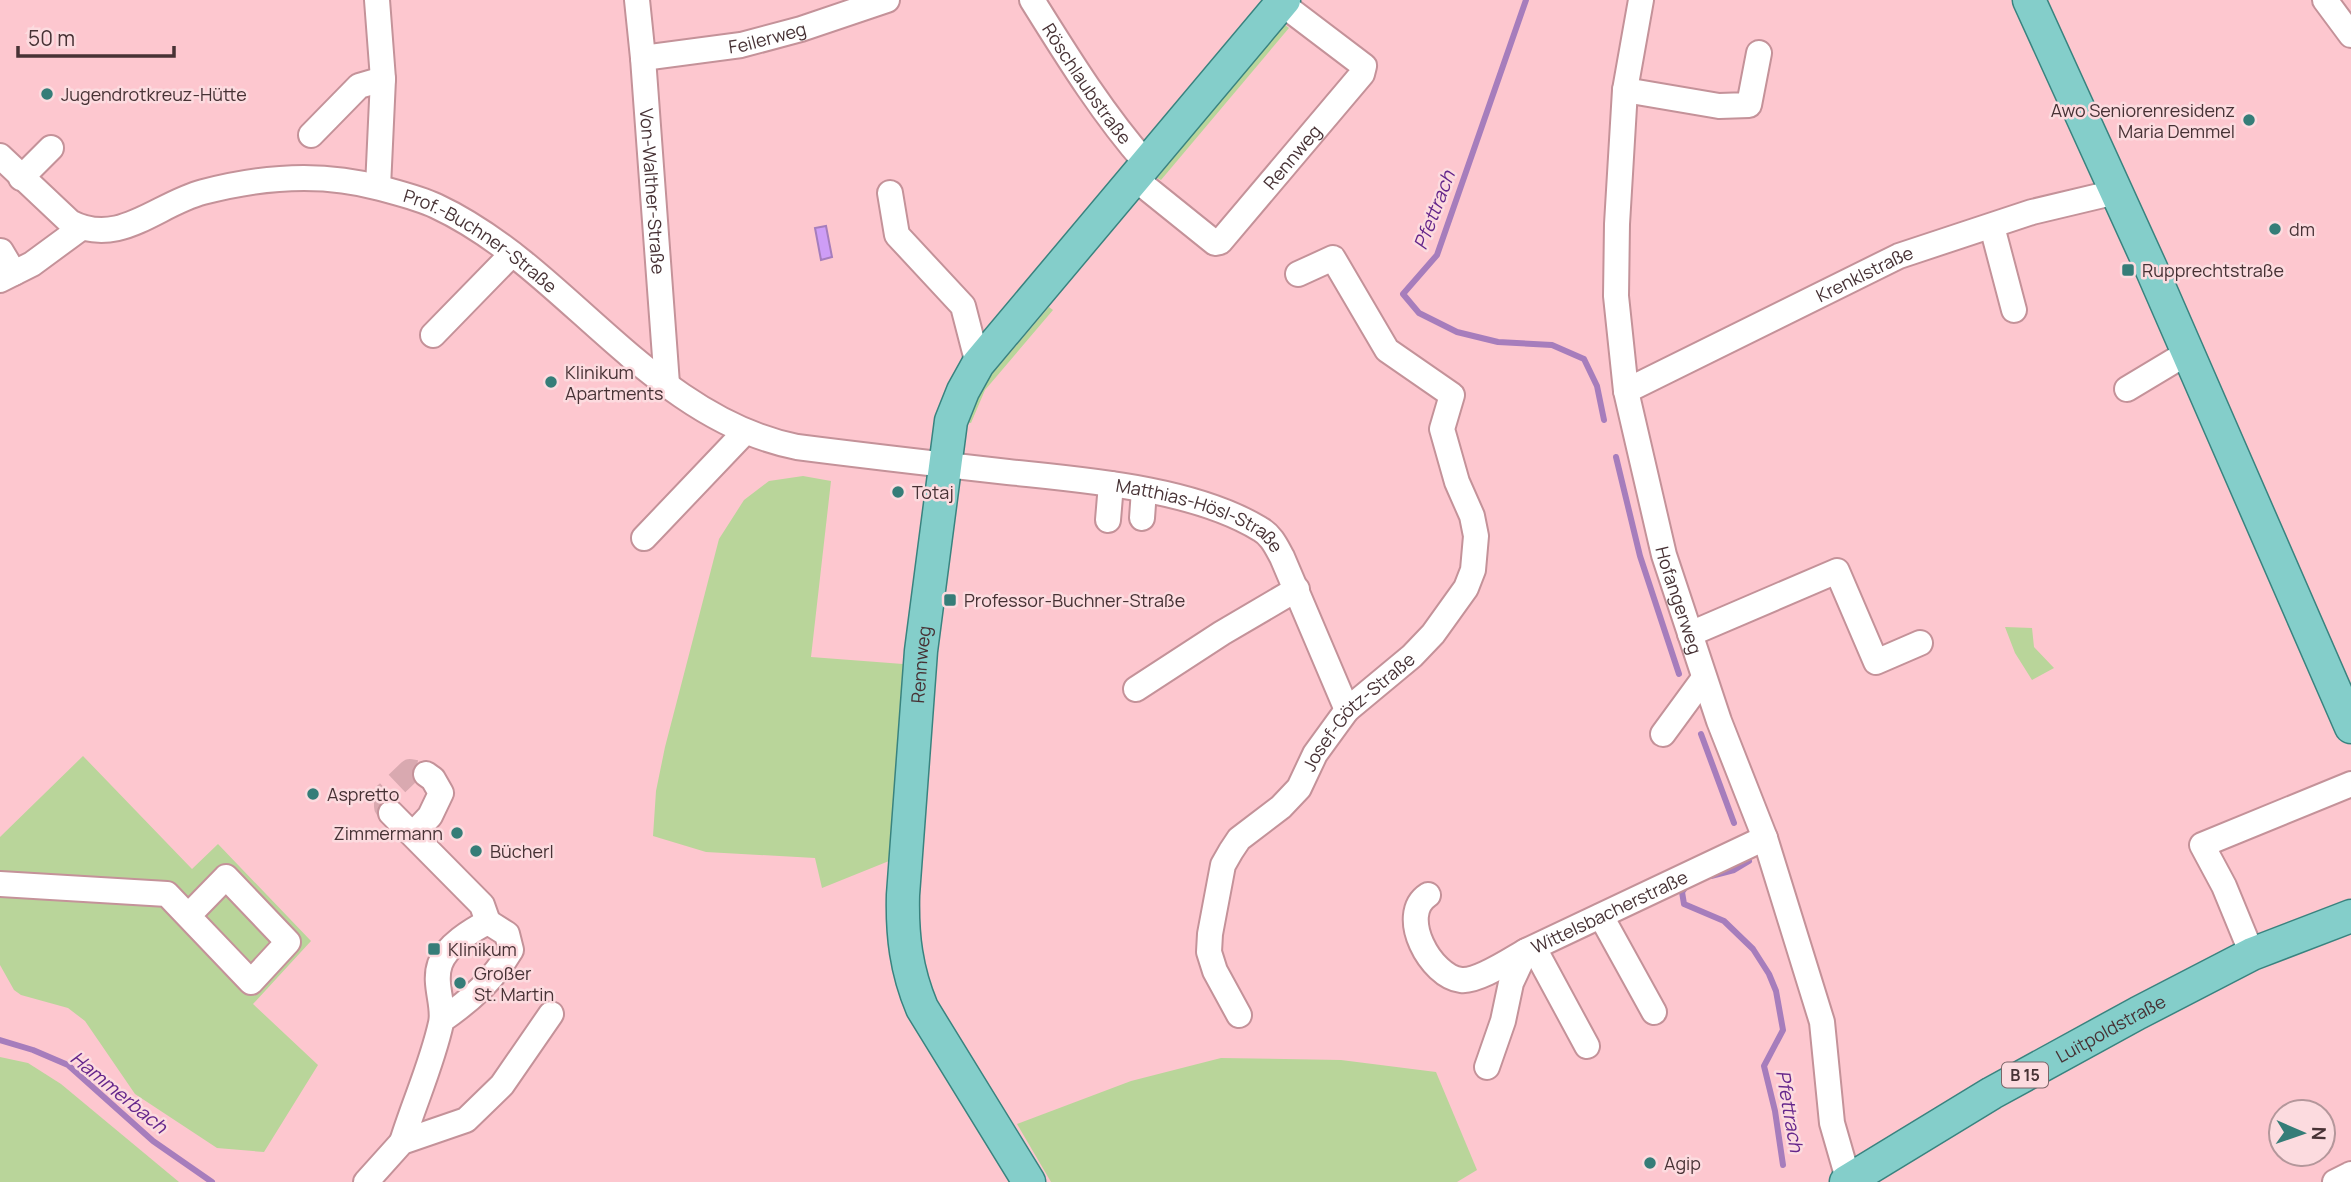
<svg xmlns="http://www.w3.org/2000/svg" width="2351" height="1182" font-family="Manrope,sans-serif">
  <rect width="100%" height="100%" fill="#fdc7cf"/>
  <g fill="#b9d59a">
    <path d="M1284,24l5,4 -128,152 -4,-2z"/>
    <path d="M1049,307l4,3 -68,80 -14,33 -5,-1 14,-34z"/>
    <path d="M803,476l28,5 -20,176 92,7 -14,197 -67,27 -7,-30 -109,-6 -53,-16 3,-45 9,-44 54,-208 25,-39 25,-19z"/>
    <path d="M2005,627l27,1 2,19 20,21 -22,12 -17,-27z"/>
    <path d="M83,756l109,113 26,-25 93,97 -58,63 65,61 -54,87 -47,-4 -82,-54 -50,-73 -17,-13 -47,-13 -7,-5 -14,-25v-128z"/>
    <path d="M0,1057l28,6 33,21 118,98h-179z"/>
    <path d="M1221,1058l120,2 95,12 41,98 -20,12h-406l-34,-58 114,-43z"/>
  </g>
  <path fill="#ce9df6" stroke="#a67dbc" stroke-width="2" d="M826,226l6,31 -11,3 -6,-32z"/>
  <g fill="none" stroke-linecap="round" stroke-linejoin="round">
    <g stroke="#a67dbc" stroke-width="6">
      <path d="M1526,0l-89,255 -34,39 16,19 38,19 41,10 54,3 32,14 13,27 7,34"/>
      <path d="M1616,457l24,99 39,118"/>
      <path d="M1701,734l33,89"/>
      <path d="M1711,876l23,-6 15,-9"/>
      <path d="M1688,884l-6,8 2,12 40,17 29,28 16,25 7,17 7,39 -19,36 11,45 8,54"/>
      <path d="M0,1040l33,10 35,15 85,76 59,41"/>
    </g>
    <path stroke="#d9a9b0" stroke-width="24" stroke-dasharray="24 12" stroke-linecap="butt" d="M391,813l-5,-6v-13l24,-23 16,3"/>
    <g stroke="#c49299" stroke-width="28">
      <g id="minor">
        <path d="M377,0l6,79 -5,108"/>
        <path id="s1" d="M637,0l6,58 24,326"/>
        <path id="s2" d="M1032,0c35,56 70,113 114,163"/>
        <path id="s3" d="M1641,0l-16,90 -8,134 -1,72 10,95 38,164 55,166 46,117 57,184 10,101 17,59"/>
        <path d="M2325,0l26,35"/>
        <path id="s4" d="M643,58l98,-13 60,-16 86,-29"/>
        <path d="M1625,90l94,16 30,-1 10,-52"/>
        <path d="M311,135l48,-49 24,-7"/>
        <path id="s5" d="M0,156l70,66c49,26 87,-18 133,-30 57,-15 120,-20 177,-4 18,5 39,10 56,18 30,14 62,36 88,57 84,68 162,162 273,184 70,9 140,17 211,25 76,8 185,16 252,57 11,6 16,17 22,28l65,153"/>
        <path id="s6" d="M1133,177l82,66 5,-1 142,-168 2,-8 -83,-63"/>
        <path d="M21,178l30,-30"/>
        <path d="M890,193l7,42 66,71 15,58"/>
        <path d="M1990,227l4,7 20,76"/>
        <path d="M1,251l13,22"/>
        <path d="M0,280l32,-16 49,-36"/>
        <path d="M433,335l79,-81"/>
        <path d="M2127,389l60,-36"/>
        <path id="s7" d="M1626,391l273,-135 133,-44 84,-20"/>
        <path d="M1142,518l2,-28"/>
        <path d="M1108,520l3,-36"/>
        <path d="M644,538l101,-106"/>
        <path d="M1690,634l147,-63 39,91 44,-19"/>
        <path d="M1136,689l86,-56 75,-44"/>
        <path d="M1663,734l41,-56"/>
        <path d="M391,813l91,92 6,17"/>
        <path d="M414,833l16,-17 11,-23 -8,-14 -7,-5"/>
        <path d="M0,884l167,10 84,88 37,-40 -62,-65 -38,39"/>
        <path d="M1428,895c-31,20 3,82 33,85 17,2 49,-20 65,-29"/>
        <path d="M1601,916l53,96"/>
        <path d="M1534,948l53,98"/>
        <path d="M2252,954l-28,-68 -22,-41 149,-61"/>
        <path id="s8" d="M1239,1015l-24,-44 -6,-19 1,-18 13,-69 8,-14 8,-12 42,-32 18,-19 16,-34 32,-44 65,-54 21,-22 33,-46 7,-18 3,-34 -4,-20 -15,-34 -15,-53 10,-34 -65,-45 -54,-92 -35,16"/>
        <path id="s9" d="M1487,1067l16,-46 8,-38 15,-32 239,-113"/>
        <path d="M402,1142c12,-39 30,-78 39,-119 4,-18 -8,-39 -1,-59 6,-18 32,-34 48,-42l19,12 4,16c-18,30 -40,50 -69,70"/>
        <path d="M366,1182l36,-40 64,-22 36,-35 49,-71"/>
        <path d="M2335,1182l16,-8"/>
      </g>
    </g>
    <g stroke="#39837f" stroke-width="35">
      <g id="major">
        <path d="M2029,0l122,268 200,459"/>
        <path id="s10" d="M1029,1182l-107,-174c-16,-38 -20,-73 -19,-113l18,-244 30,-230 12,-30 15,-27 306,-364"/>
        <path id="s11" d="M1846,1182l146,-89 146,-80 114,-59 99,-38"/>
      </g>
    </g>
    <use href="#minor" stroke="#fff" stroke-width="24"/>
    <use href="#major" stroke="#84ceca" stroke-width="32"/>
  </g>
  <g fill="#357d78" stroke="#fcdbdf" stroke-width="2.5">
    <circle cx="47" cy="94" r="7"/>
    <circle cx="2249" cy="120" r="7"/>
    <circle cx="2275" cy="229" r="7"/>
    <rect x="2121" y="263" width="14" height="14" rx="3.5"/>
    <circle cx="551" cy="382" r="7"/>
    <circle cx="898" cy="492" r="7"/>
    <rect x="943" y="593" width="14" height="14" rx="3.5"/>
    <circle cx="313" cy="794" r="7"/>
    <circle cx="457" cy="833" r="7"/>
    <circle cx="476" cy="851" r="7"/>
    <rect x="427" y="942" width="14" height="14" rx="3.5"/>
    <circle cx="460" cy="983" r="7"/>
    <circle cx="1650" cy="1163" r="7"/>
  </g>
  <g text-anchor="middle" dominant-baseline="central" stroke-width="5" stroke-linejoin="round" paint-order="stroke">
    <rect fill="#fcdbdf" stroke="#7d6568" stroke-width="2" x="2002" y="1062.5" width="46" height="25" rx="5"/>
    <g font-size="16" font-weight="bold" fill="#473235">
      <text x="2025" y="1075">B 15</text>
    </g>
    <g font-size="18" fill="#473235" stroke="#fcdbdf">
      <text stroke="none"><textPath href="#s4" startOffset="126">Feilerweg</textPath></text>
      <text stroke="none"><textPath href="#s2" startOffset="100">Röschlaubstraße</textPath></text>
      <text stroke="none"><textPath href="#s6" startOffset="222">Rennweg</textPath></text>
      <text stroke="none"><textPath href="#s1" startOffset="192">Von-Walther-Straße</textPath></text>
      <text stroke="none"><textPath href="#s5" startOffset="532">Prof.-Buchner-Straße</textPath></text>
      <text stroke="none"><textPath href="#s7" startOffset="266">Krenklstraße</textPath></text>
      <text stroke="none"><textPath href="#s5" startOffset="1326">Matthias-Hösl-Straße</textPath></text>
      <text stroke="none"><textPath href="#s3" startOffset="609">Hofangerweg</textPath></text>
      <text stroke="none"><textPath href="#s10" startOffset="551">Rennweg</textPath></text>
      <text stroke="none"><textPath href="#s8" startOffset="366">Josef-Götz-Straße</textPath></text>
      <text stroke="none"><textPath href="#s9" startOffset="215">Wittelsbacherstraße</textPath></text>
      <text stroke="none"><textPath href="#s11" startOffset="306">Luitpoldstraße</textPath></text>
    </g>
    <g font-size="18" fill="#473235" stroke="#fcdbdf" text-anchor="start">
      <text x="61" y="94">Jugendrotkreuz-Hütte</text>
      <text x="2235" y="110" text-anchor="end">Awo Seniorenresidenz<tspan x="2235" dy="21">Maria Demmel</tspan></text>
      <text x="2289" y="229">dm</text>
      <text x="2142" y="270">Rupprechtstraße</text>
      <text x="565" y="372">Klinikum<tspan x="565" dy="21">Apartments</tspan></text>
      <text x="912" y="492">Totaj</text>
      <text x="964" y="600">Professor-Buchner-Straße</text>
      <text x="327" y="794">Aspretto</text>
      <text x="443" y="833" text-anchor="end">Zimmermann</text>
      <text x="490" y="851">Bücherl</text>
      <text x="448" y="949">Klinikum</text>
      <text x="474" y="973">Großer<tspan x="474" dy="21">St. Martin</tspan></text>
      <text x="1664" y="1163">Agip</text>
    </g>
    <g font-size="19" font-style="italic" fill="#64258b" stroke="#fcdbdf">
      <text transform="translate(1434 210) rotate(-69)">Pfettrach</text>
      <text transform="translate(119 1092) rotate(39)">Hammerbach</text>
      <text transform="translate(1790 1111) rotate(80)">Pfettrach</text>
    </g>
  </g>
  <g transform="translate(2302 1133) rotate(92)"><circle r="33" fill="#fcdbdf" stroke="#b4979b" stroke-width="2"/>
  <path d="M0-5L12 26L0 18L-12 26Z" fill="#357d78"/>
  <text y="-10" font-size="19" font-weight="bold" text-anchor="middle" fill="#473235">N</text>
  </g>
  <path d="M18 46v10h156v-10" fill="none" stroke="#473235" stroke-width="3.5"/>
  <text x="28" y="46" font-size="21" fill="#473235" stroke="#fcdbdf" stroke-width="5" paint-order="stroke">50 m</text>
</svg>
